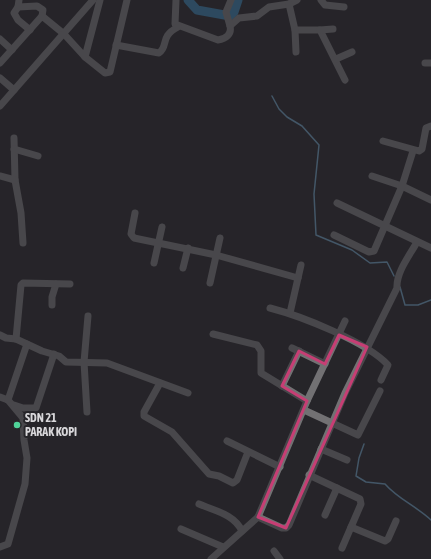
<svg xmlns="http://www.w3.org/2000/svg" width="431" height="559" font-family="'Asap Condensed',sans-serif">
  <rect width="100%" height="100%" fill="#262529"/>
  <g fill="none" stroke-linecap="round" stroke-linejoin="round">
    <g stroke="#6693b1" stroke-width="1.5">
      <path d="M272,96l7,13 8,8 15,9 17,19 -5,49 2,41 36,15 18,13 17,-1 7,14"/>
      <path d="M400,287l5,18h13l13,-5"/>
      <path d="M364,444l-5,14 -3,18 10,6 19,2c13,15 31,22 46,36"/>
    </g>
    <path stroke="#35769f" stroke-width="9" d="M188,0l9,10 33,6 4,-4 4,-12"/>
    <g stroke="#727173" stroke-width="7">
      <path d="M19,0l-1,7 -4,6 4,7 12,10"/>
      <path d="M176,0l-1,24 43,16c8,-1 14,-6 12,-14l9,-8 18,-2 12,-9 20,-3 8,-4"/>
      <path d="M321,0l4,5 19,2"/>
      <path d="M289,4l6,26h25l25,50"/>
      <path d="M18,7l19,-1 6,4 -1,6"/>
      <path d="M230,26l-4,-14 5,-12"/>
      <path d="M295,30l1,22"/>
      <path d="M320,30l13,-1"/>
      <path d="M0,39l12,11"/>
      <path d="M116,45l43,8c10,-7 0,-16 19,-26"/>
      <path d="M85,57l20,16 5,-1 17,-72"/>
      <path d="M336,59l16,-7"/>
      <path d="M0,63l42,-47 22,18 21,23 15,-57"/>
      <path d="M425,63h6"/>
      <path d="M0,78l14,12"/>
      <path d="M0,106l93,-106"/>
      <path d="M14,138l1,42 6,33 2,30"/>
      <path d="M383,141l36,10 3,-2 4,-21 5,-2"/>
      <path d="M14,149l24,7"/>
      <path d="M0,176l15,4"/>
      <path d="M372,176l30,10 29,14"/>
      <path d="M337,203l94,45"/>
      <path d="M135,213l-4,21 3,4 82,17 82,23"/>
      <path d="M334,235l35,17 5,-1 28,-65 11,-35"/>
      <path d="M154,263l8,-36"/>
      <path d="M183,268l5,-20"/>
      <path d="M210,283l10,-45"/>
      <path d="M52,305v-8l4,-13"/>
      <path d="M270,308c31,8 97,34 118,57l-7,15"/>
      <path d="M290,313l11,-48"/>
      <path d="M213,334l44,11 4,6v22l46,28"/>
      <path d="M0,335l6,3 10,1 26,12 17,5 7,6 41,1 81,30"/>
      <path d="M16,339l5,-54 2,-2 47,1"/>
      <path d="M292,348l33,16"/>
      <path d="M160,383l-16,29v4l28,16 37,42 10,2 14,7 4,-3 11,-28"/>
      <path d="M282,386l17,-35"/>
      <path d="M0,397l8,3 15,18 1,22 3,18 -2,26 -17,60 -8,3"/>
      <path d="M8,400l19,-56"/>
      <path d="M14,405l9,3h13l18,-54"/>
      <path d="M304,410l54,25 22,-44"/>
      <path d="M87,412l-3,-50 4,-46"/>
      <path d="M227,441l53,26"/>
      <path d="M321,449l26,11"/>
      <path d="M309,475l51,24 1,5 -19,44"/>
      <path d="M199,504c16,7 35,10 43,27"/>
      <path d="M325,515l12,-27"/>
      <path d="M258,517l24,11h4l3,-3 56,-132 52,-105c-1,-16 13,-33 20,-46"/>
      <path d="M351,527l34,14 3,-2 8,-18"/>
      <path d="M181,529l42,18"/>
      <path d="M274,551l6,8"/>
      <path d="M211,559l47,-42 49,-116 38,-80"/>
    </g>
  </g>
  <path d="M0 0H431V559H0ZM339,335l28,12 -81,181 -28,-11 49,-116 -25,-15 17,-35 26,13z" fill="#262529" fill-opacity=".55" fill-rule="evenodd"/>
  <path fill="none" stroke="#c63e74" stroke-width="3" stroke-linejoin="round" d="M339,335l28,12 -81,181 -28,-11 49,-116 -25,-15 17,-35 26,13z"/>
  <circle fill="#4fd399" stroke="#262529" stroke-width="1.5" cx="17" cy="425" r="4"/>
  <g text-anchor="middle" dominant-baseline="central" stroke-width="4" stroke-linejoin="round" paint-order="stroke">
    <g font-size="12" font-weight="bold" fill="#d8d7da" stroke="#262529" text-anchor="start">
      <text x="25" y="418">SDN 21<tspan x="25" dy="14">PARAK KOPI</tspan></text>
    </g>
  </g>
</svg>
